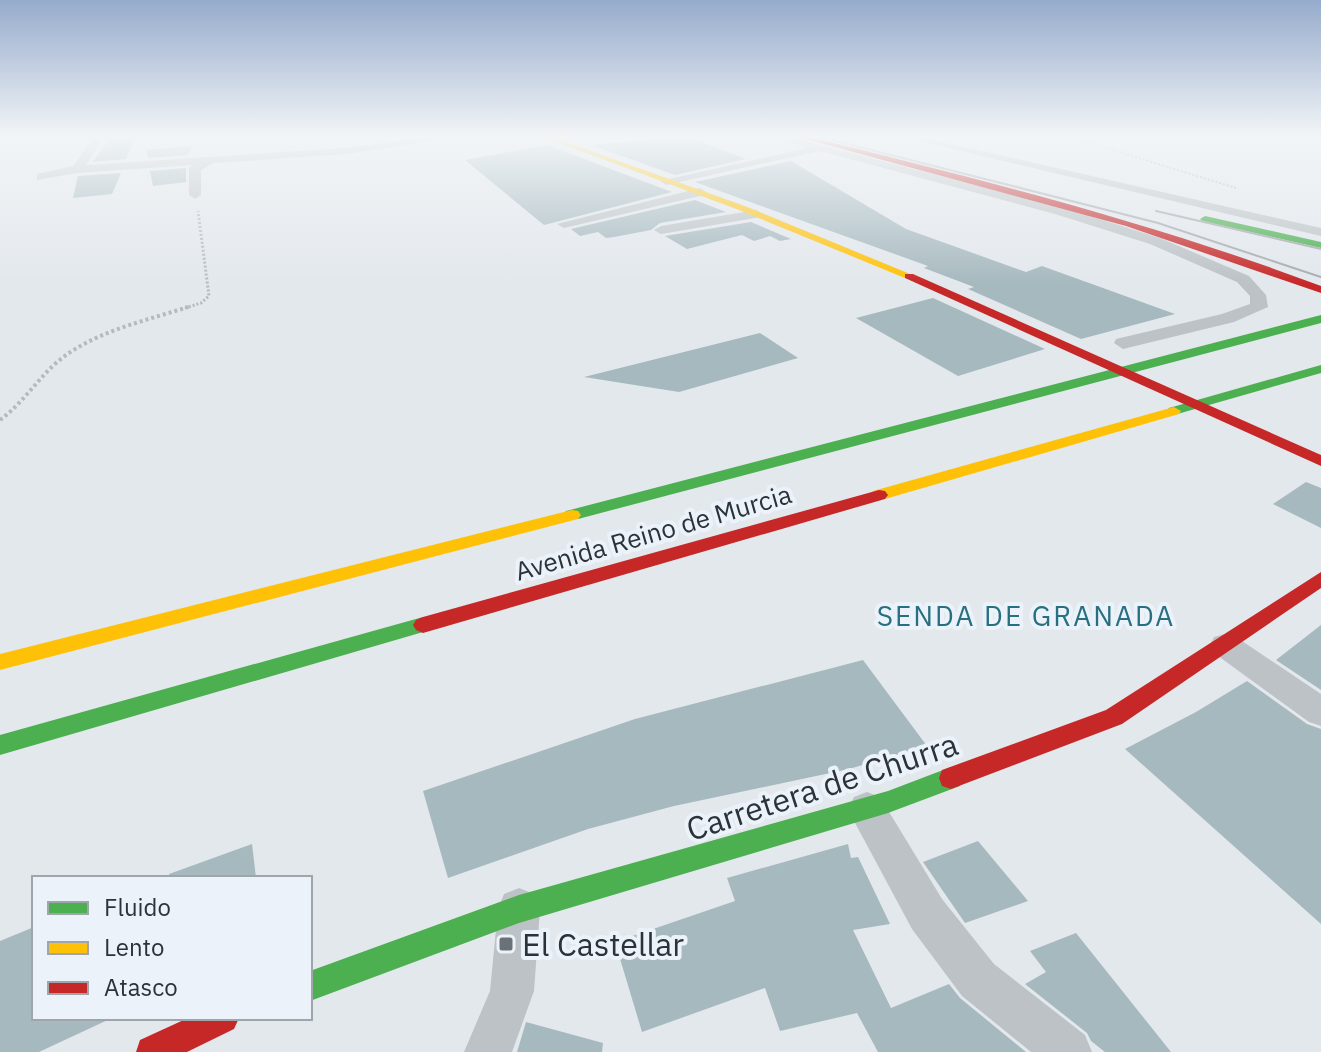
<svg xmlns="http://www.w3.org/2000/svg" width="1321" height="1052" font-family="'IBM Plex Sans',sans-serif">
  <rect width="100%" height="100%" fill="#e3e8ed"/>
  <g fill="#a6b9bf">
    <path d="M111,137h25l-10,22 -34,3z"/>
    <path d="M688,137l58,22 -71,16 -84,-30z"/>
    <path d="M547,145l125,47 -128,33 -79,-65z"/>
    <path d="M192,146l-5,9 -39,3 -2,-8z"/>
    <path d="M791,161l115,68 120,43 16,-6 133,48 -94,25 -113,-50 6,-2 -50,-19 4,-2 -233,-84z"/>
    <path d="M186,168v14l-33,4 -3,-15z"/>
    <path d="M121,173l-9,21 -39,4 5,-22z"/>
    <path d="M695,200l31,12 -66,11 -9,7 -37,7 -8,1 -8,-6 -18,4 -9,-7z"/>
    <path d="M751,222l40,17 -11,2 -10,-5 -16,5 -12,-6 -55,14 -22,-13z"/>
    <path d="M933,298l112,51 -87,27 -102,-58z"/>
    <path d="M760,333l38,25 -119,34 -95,-15z"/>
    <path d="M1306,482l15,6v40l-48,-24z"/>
    <path d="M1321,625v65l-45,-30z"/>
    <path d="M863,660l64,86 -78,23 -175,37 -86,23 -140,49 -25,-87 212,-72z"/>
    <path d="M1247,681l60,43 14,5v195l-196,-175 71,-37z"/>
    <path d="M978,841l50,60 -63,22 -42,-61z"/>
    <path d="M252,844l4,34h-86l-1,-4z"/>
    <path d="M848,844l3,14 7,-1 32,67 -37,6 38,78 58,-24 11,14 66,54h-148l-21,-39 -77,18 -15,-43 -123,44 -27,-90 120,-41 -8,-23z"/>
    <path d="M34,927v91h78l-73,34h-39v-111z"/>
    <path d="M1076,933l95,119h-66l-14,-11 -4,-8 -62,-49 21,-12 -16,-21z"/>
    <path d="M526,1022l77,21 -1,9h-85z"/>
  </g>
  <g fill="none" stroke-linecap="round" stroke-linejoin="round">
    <path stroke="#b4babf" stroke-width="2" stroke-dasharray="2 2" stroke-linecap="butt" d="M1070,137l166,51"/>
    <path stroke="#b4babf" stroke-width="3" stroke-dasharray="2 2" stroke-linecap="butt" d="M185,308l16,-5 8,-7 -11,-85"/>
    <path stroke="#b4babf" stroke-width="4" stroke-dasharray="3 3" stroke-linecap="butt" d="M0,420c22,-16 36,-39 56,-57 37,-32 90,-42 135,-57"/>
    <g fill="#bcc2c6" fill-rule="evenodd">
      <path d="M94,137h10l-18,28 261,-17 82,-11h27l-109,17 -133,9 -13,7v25l-6,4 -6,-4v-27l4,-3 -116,8 -40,7v-6l36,-8z"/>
      <path d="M773,137h16l276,71 95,30 89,38 17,19 2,12 -34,15 -111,27 -9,-6 2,-4 106,-25 28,-10v-8l-13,-14 -87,-38 -95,-30 -235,-63 -154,34 -6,-4 148,-33z"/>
      <path d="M902,137h18l401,91v8z"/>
      <path d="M700,188l6,4 -2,3 -140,33 -7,-4z"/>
      <path d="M756,210l7,4 -2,3 -100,17 -7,-4 7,-4z"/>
      <path d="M1225,634l11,3 85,57v32l-12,-4 -95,-69 -4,-8 4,-8z"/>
      <path d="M867,792l13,5 62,102 52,65 91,71 7,17h-61l-69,-56 -50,-67 -58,-108 -6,-12 6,-12z"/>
      <path d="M519,888l15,6 6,15 -6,82 -22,61h-48l26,-61 8,-82 6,-15z"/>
    </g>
    <g fill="#4caf50" fill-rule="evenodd">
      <path d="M1205,216l116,26v6l-119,-27 -2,-2z"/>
      <path d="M1321,315v8l-743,196h-12l-3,-4 3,-4z"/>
      <path d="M1321,365v8l-147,42 -7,-4 2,-3z"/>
      <path d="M423,617l7,3 3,5 -3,5 -430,125v-20z"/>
      <path d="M951,767l9,3 3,8 -3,8 -72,27 -369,110 -209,78v-30l209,-76 369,-104z"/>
    </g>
    <g fill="#ffc107" fill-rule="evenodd">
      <path d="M543,137h9l193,69 170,70 -10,2 -166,-68z"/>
      <path d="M1174,407l7,4 -2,3 -294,85h-12l-3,-4 3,-4z"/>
      <path d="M572,510l6,1 3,4 -3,4 -578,151v-16z"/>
    </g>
    <g fill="#c62828" fill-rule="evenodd">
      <path d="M798,137h12c173,43 344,86 511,149v7l-195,-67z"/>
      <path d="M905,274h8l408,181v11l-416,-188z"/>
      <path d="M879,490l6,1 3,4 -3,4 -462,134 -7,-3 -3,-5 3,-5 7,-3z"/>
      <path d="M1321,572v16l-199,136 -171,65 -9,-3 -3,-8 3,-8 164,-60z"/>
      <path d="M188,1018h51l-5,11 -47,23h-51l4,-12z"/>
    </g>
    <g stroke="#a6abae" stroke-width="2">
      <path d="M820,137l338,86 163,54"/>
      <path d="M1156,211l165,38"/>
    </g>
  </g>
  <linearGradient id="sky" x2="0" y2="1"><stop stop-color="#96abcc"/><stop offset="0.48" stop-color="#f2f5f7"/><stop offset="1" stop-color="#f2f5f7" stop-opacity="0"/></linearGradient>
  <rect width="1321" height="284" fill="url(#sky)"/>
  <rect fill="#6b7277" stroke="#ebf2f9" stroke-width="3" x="498" y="936" width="16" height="16" rx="4"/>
  <g text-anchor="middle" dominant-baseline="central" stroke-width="8" stroke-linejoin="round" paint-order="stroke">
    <g font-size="26" fill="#2a3337" stroke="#ebf2f9">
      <text transform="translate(653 532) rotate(-16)">Avenida Reino de Murcia</text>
    </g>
    <g font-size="28" letter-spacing="2" fill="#287080" stroke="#ebf2f9">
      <text x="1026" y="615">SENDA DE GRANADA</text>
    </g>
    <g font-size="32" fill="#2a3337" stroke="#ebf2f9">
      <text transform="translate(822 786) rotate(-18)">Carretera de Churra</text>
    </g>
    <g font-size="32" fill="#2a3337" stroke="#ebf2f9" text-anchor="start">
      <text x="522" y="944">El Castellar</text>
    </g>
  </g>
  <rect x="32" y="876" width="280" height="144" fill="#ebf2f9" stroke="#9ea6ab" stroke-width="2"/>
  <rect x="48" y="902" width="40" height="12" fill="#4caf50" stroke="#9ea6ab" stroke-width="2"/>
  <text x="104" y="916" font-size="24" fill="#2a3337">Fluido</text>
  <rect x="48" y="942" width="40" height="12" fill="#ffc107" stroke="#9ea6ab" stroke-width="2"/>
  <text x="104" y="956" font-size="24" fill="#2a3337">Lento</text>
  <rect x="48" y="982" width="40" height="12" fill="#c62828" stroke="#9ea6ab" stroke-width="2"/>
  <text x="104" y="996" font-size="24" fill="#2a3337">Atasco</text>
</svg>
